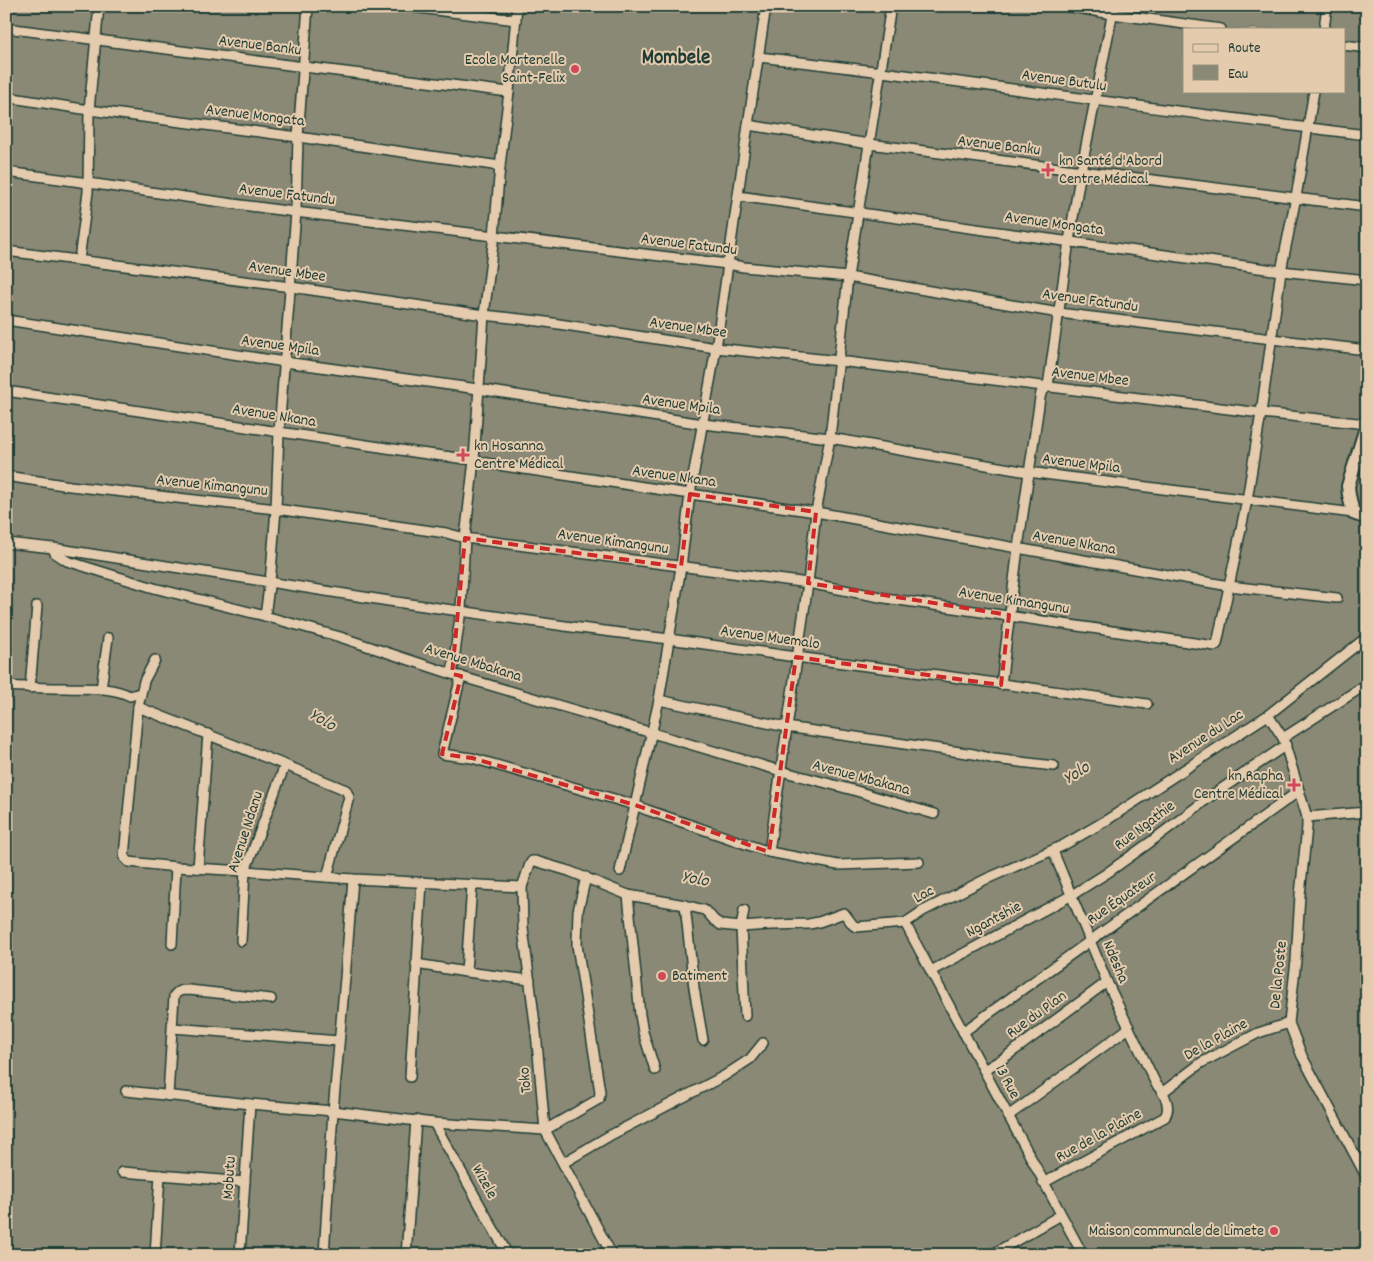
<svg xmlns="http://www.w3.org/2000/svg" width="1373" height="1261" font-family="Dekko,sans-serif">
  <rect width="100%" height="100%" fill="#d9c3a6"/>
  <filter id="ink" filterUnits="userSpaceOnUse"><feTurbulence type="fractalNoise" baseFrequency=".02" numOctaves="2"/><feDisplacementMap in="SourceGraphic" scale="10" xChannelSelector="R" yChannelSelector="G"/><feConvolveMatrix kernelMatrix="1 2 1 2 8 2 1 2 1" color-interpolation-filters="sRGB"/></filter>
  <g filter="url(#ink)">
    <path fill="#8a8976" stroke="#5f6b5c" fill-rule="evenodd" d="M6,6h1361v1249h-1361zM1184,29h160v62h-160z"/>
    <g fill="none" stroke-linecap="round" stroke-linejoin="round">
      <g stroke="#1f3d34" stroke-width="12">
        <g id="street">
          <path d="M403,6l113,14"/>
          <path d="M1066,6l46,8 109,15"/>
          <path d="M6,28l298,39 205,25"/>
          <path d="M1324,29l3,-23"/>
          <path d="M1344,45l23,3"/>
          <path d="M758,57c203,23 405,54 609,78"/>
          <path d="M6,97l83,13 209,27 202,29"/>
          <path d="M748,125l121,19 498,63"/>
          <path d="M6,172c97,12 193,28 289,40 144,18 288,35 432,52l17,3 104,10 211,36 213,26 95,11"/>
          <path d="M738,196l543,75 86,9"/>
          <path d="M6,251l285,36 193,28 55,6 177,27 123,13 422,52 106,11"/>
          <path d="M79,260l9,-68 1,-82 10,-104"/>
          <path d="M6,320l279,42 193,27 225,35 127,14 198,34 325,41"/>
          <path d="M6,391l414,62 54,7 17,4 199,30 126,18 413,74 108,12"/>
          <path d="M6,476l64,10 206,23 170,24 19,5 343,45 77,15 330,48 2,-2 30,-144 14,-87 20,-142 15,-74 18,-106"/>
          <path d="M6,543l47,5 2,5 12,8 87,27 111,28 75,21 112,37 329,97 72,19 81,24"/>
          <path d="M53,548l336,53 183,26 97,12 127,18 142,18 209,29"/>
          <path d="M265,616l6,-44 5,-63 3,-77 17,-220 2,-75 10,-131"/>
          <path d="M155,660l-11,21 -6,26 -14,150 5,5 47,5 69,4 108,8 169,8"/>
          <path d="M452,674l9,-64 4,-72 9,-78 10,-145 10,-79 6,-70 9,-74 8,-86"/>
          <path d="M461,676l-19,78 30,4 163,47 12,5 122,42 69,13 81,-3"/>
          <path d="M1001,685l17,-137 22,-150 1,-5 7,-7 21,-145 12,-70 33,-165"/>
          <path d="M6,686c20,1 39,2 59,2 21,1 45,-2 65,8l10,-3"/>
          <path d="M30,688l7,-82"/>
          <path d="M101,689l7,-51"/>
          <path d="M659,700l127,27 188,27 20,5 60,7"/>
          <path d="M138,707l147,58 61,25 3,7 -22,80"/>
          <path d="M1268,715l15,23 24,79v10l-7,68 -4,65 -7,63 13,33 65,122"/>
          <path d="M1283,738l84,-54"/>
          <path d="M1307,817l60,-5"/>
          <path d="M769,852l39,-269 8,-71 14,-74 18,-161 43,-271"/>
          <path d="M198,868l10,-134"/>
          <path d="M620,871l39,-171 22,-133 9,-73 26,-146 32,-223 18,-119"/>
          <path d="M628,895l12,120 3,17 12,38"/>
          <path d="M685,905l9,83 9,52"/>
          <path d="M744,910l-3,17 4,89"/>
          <path d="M905,923l178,332"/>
          <path d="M241,941l4,-70 40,-106"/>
          <path d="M172,944l4,-77"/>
          <path d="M416,964l50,8 64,8"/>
          <path d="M931,971l141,-76 35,-22 42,-30 62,-47 75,-51"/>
          <path d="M466,972l6,-87"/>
          <path d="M173,1028l166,13"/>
          <path d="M963,1032l336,-241"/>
          <path d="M984,1070l20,-12 103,-76"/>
          <path d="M410,1077l12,-195"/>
          <path d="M126,1091l124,13 83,7 101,12 111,7 54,-31 1,-7 -23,-147 1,-34 8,-34"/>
          <path d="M1163,1092l38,-29 57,-30 31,-10"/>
          <path d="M168,1096l6,-100c4,-6 8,-6 15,-6l82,9"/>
          <path d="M1008,1116l121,-88"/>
          <path d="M434,1123l74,132"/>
          <path d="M563,1163l46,-27 115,-60 26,-17 13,-16"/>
          <path d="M122,1172l38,3"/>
          <path d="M1043,1183l122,-66c7,-12 -1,-24 -9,-33l-49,-102 -54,-131"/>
          <path d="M155,1255l5,-80 85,7"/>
          <path d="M240,1255l10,-151"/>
          <path d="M324,1255l9,-144 12,-133 8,-99"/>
          <path d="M406,1255l10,-135"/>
          <path d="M612,1255l-67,-125 -9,-98 -13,-104 -1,-41 8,-23 2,-3h3l34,10 59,24 57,10 19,5 4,3 6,7 7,5 20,2 30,-2 38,-1 10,-2 25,-9 9,12 3,2 49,-4 18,-12 61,-31 78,-34 45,-26 161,-105 99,-78"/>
          <path d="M991,1255l70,-40"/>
          <path d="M1357,1255l10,-8"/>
        </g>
      </g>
      <g stroke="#1f3d34" stroke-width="16">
        <path id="secondary" d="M1367,424l-19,62 1,9 4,18 14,5"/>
      </g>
      <use href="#street" stroke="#e5cbad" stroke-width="9"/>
      <use href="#secondary" stroke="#e5cbad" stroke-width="12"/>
    </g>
  </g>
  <path fill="none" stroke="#cd2929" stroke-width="4" stroke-dasharray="10 6" stroke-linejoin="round" d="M690,494l126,18 -8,71 201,32 -8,70 -205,-28 -27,195 -134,-47 -163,-47 -30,-4 19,-78 -9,-2 13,-136 216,29z"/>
  <g fill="#d1495b" stroke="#e5cbad" stroke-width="2">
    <circle cx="575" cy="69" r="5"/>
    <path d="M1045.5 162.5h5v5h5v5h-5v5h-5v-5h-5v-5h5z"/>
    <path d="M460.5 447.5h5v5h5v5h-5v5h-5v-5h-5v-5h5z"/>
    <path d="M1291.5 777.5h5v5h5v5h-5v5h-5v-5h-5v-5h5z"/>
    <circle cx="662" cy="976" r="5"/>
    <circle cx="1274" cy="1231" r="5"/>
  </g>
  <g text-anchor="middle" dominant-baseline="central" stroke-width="4" stroke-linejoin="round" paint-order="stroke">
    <g font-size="16" fill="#1f3d34" stroke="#e5cbad">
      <text transform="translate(260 46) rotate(7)">Avenue Banku</text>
      <text transform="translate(1064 81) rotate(8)">Avenue Butulu</text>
      <text transform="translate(255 116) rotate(7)">Avenue Mongata</text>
      <text transform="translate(999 146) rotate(7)">Avenue Banku</text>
      <text transform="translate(287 195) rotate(7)">Avenue Fatundu</text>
      <text transform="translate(1054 224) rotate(8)">Avenue Mongata</text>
      <text transform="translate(689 245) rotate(7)">Avenue Fatundu</text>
      <text transform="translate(287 272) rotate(8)">Avenue Mbee</text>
      <text transform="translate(1090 301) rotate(8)">Avenue Fatundu</text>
      <text transform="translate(688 328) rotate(8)">Avenue Mbee</text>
      <text transform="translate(280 346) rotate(8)">Avenue Mpila</text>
      <text transform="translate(1090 377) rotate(7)">Avenue Mbee</text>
      <text transform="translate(681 405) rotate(8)">Avenue Mpila</text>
      <text transform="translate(274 416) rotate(9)">Avenue Nkana</text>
      <text transform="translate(1081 464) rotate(7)">Avenue Mpila</text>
      <text transform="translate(674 477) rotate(8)">Avenue Nkana</text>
      <text transform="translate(212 486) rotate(6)">Avenue Kimangunu</text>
      <text transform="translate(613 542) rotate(8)">Avenue Kimangunu</text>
      <text transform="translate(1074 543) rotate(10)">Avenue Nkana</text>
      <text transform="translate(1014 601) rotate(9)">Avenue Kimangunu</text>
      <text transform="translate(770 638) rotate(8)">Avenue Muemalo</text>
      <text transform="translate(473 663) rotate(17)">Avenue Mbakana</text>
      <text transform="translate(1206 737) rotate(-33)">Avenue du Lac</text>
      <text transform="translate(861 778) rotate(15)">Avenue Mbakana</text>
      <text transform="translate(1145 826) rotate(-37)">Rue Ngathie</text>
      <text transform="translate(246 832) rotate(-72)">Avenue Ndanu</text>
      <text transform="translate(924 895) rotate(-29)">Lac</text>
      <text transform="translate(1122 899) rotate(-35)">Rue Équateur</text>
      <text transform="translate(994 920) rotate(-28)">Ngantshie</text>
      <text transform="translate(1115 962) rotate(67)">Ndesha</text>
      <text transform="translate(1279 975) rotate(-84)">De la Poste</text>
      <text transform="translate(1037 1015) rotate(-36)">Rue du Plan</text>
      <text transform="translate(1216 1040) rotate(-29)">De la Plaine</text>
      <text transform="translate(526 1080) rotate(-95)">Toko</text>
      <text transform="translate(1007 1082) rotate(62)">13 Rue</text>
      <text transform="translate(1099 1136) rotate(-29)">Rue de la Plaine</text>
      <text transform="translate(230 1178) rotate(-86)">Mobutu</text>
      <text transform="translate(484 1182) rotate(61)">Wizele</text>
    </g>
    <g font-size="16" fill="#1f3d34" stroke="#e5cbad" text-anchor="end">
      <text x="565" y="60">Ecole Martenelle<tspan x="565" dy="18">Saint-Felix</tspan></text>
      <text x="1059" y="161" text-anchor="start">kn Santé d'Abord<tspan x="1059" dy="18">Centre Médical</tspan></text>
      <text x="474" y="446" text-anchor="start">kn Hosanna<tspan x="474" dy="18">Centre Médical</tspan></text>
      <text x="1283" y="776">kn Rapha<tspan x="1283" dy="18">Centre Médical</tspan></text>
      <text x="672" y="976" text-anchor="start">Batiment</text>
      <text x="1264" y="1231">Maison communale de Limete</text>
    </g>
    <g font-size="18" font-style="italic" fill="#2a453b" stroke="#e5cbad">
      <text transform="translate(322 721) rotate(30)">Yolo</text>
      <text transform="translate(1077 774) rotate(-33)">Yolo</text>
      <text transform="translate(695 880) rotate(10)">Yolo</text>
    </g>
    <g font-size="21" font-weight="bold" fill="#1f3d34" stroke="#e5cbad">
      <text x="676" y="59">Mombele</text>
    </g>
  </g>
  <rect width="1373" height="1261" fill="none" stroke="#e5cbad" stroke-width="25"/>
  <rect x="12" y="12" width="1348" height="1236" fill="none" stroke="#1f3d34" stroke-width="2" filter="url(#ink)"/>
  <rect x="1183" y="28" width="162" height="65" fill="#e5cbad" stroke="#96927d"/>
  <rect x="1193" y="44" width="25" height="8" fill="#e5cbad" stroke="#96927d"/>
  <text x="1228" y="52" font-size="15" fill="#1f3d34">Route</text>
  <rect x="1193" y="65" width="25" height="15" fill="#8a8976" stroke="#96927d"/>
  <text x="1228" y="78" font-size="15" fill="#1f3d34">Eau</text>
</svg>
